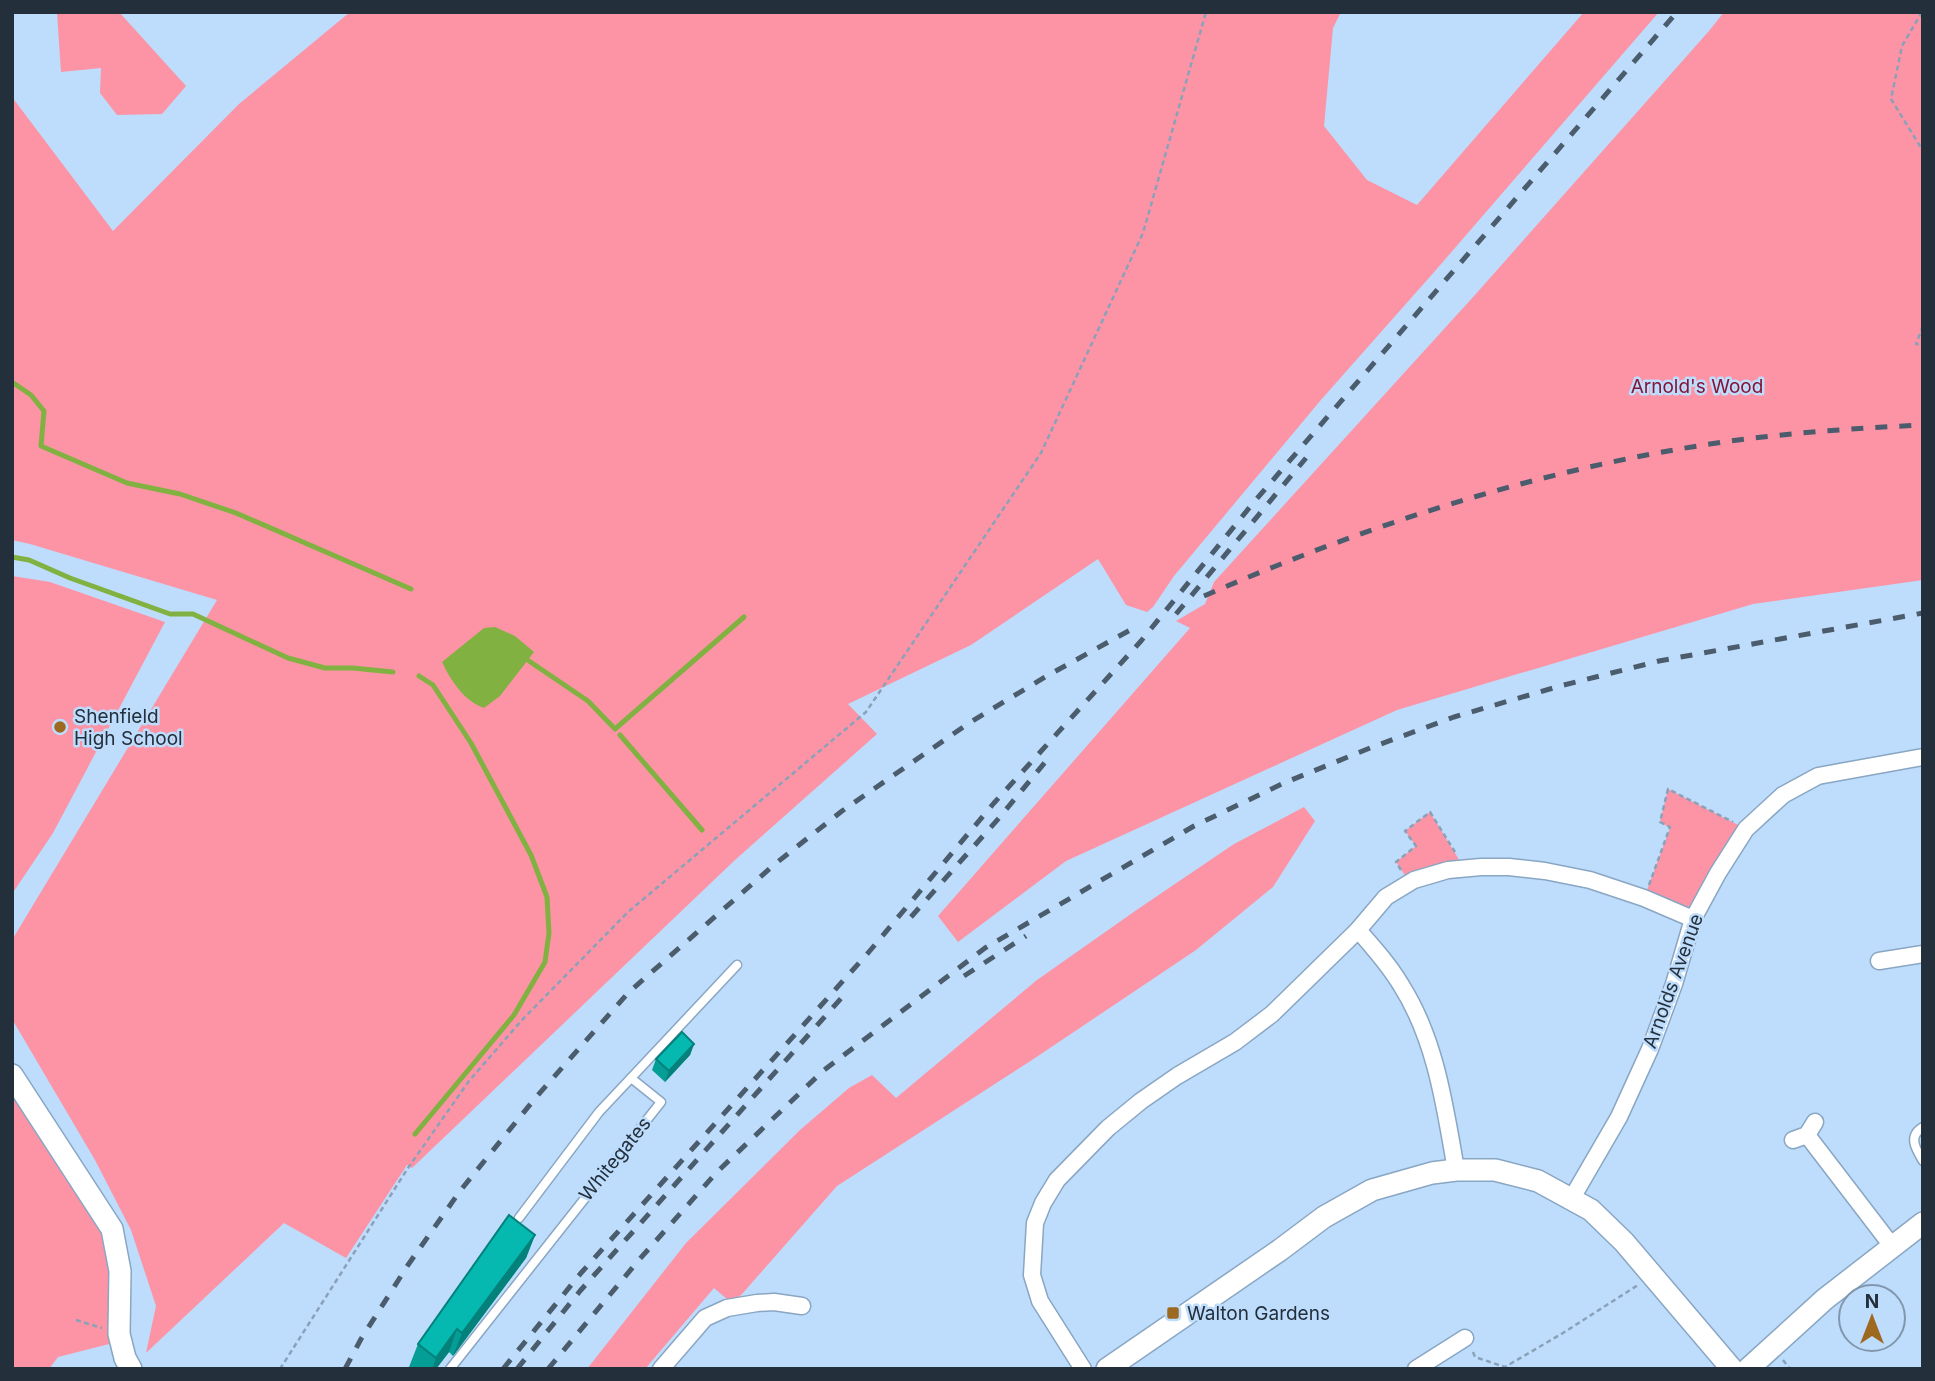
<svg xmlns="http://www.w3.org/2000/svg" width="1935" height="1381" font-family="Inter,sans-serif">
  <rect width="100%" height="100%" fill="#bedcfb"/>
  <g fill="#fc94a6">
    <path d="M57,12h62l67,74 -24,28 -45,1 -17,-22 1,-25 -40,4z"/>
    <path d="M350,12h991l-8,16 -9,98 43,54 50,25 167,-193h75l-224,259 -115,130 -146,175 -21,31 -6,5 -21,-7 -28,-46 -127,86 -123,59 29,30 -142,126 -323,308 -5,-3 -61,93 -62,-35 -138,130 10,-47 -25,-76 -36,-70 -83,-141v-79l205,-340 -187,-56 -18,-4v-443l101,134 126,-127z"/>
    <path d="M1724,12h199v568l-170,24 -356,106 -331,151 -108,81 -20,-26 252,-288 -14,-7 29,-17 9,-22 260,-286 235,-265z"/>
    <path d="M12,576l38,6 115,40 -112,211 -41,61z"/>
    <path d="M1668,789l78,40 -53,90 -49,-21 26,-70 -10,-6z"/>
    <path d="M1304,807l11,14 -42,66 -77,63 -164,110 -195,126 -95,108 -8,7 -7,-2 -13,-11 -69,81h-58l99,-126 114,-113 49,-42 23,-13 24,23 141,-118 101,-71 96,-65z"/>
    <path d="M1430,812l28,46 2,11 -50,14 -14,-21 20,-16 -11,-15z"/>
    <path d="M12,1075l91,137 18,129 -63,16 -9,12h-37z"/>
  </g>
  <path fill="#81b241" d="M495,627l20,9 19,16 -34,44 -16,12c-20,-7 -33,-27 -42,-46l42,-34z"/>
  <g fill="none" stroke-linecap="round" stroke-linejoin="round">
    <g stroke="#81b241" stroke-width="5">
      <path d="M12,382l19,13 13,16 -3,35 86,37 53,11 56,19 175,76"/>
      <path d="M12,557l17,3 41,18 100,36h23l95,44 37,10h28l40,4"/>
      <path d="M529,661l59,40 27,28 129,-112"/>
      <path d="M620,735l82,95"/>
      <path d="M415,1134l99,-119 31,-53 4,-29 -2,-36 -16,-42 -60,-112 -38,-58 -14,-9"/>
    </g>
    <g stroke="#89a6c3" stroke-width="11">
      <g id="service">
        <path d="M1923,1127c-15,9 -8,21 0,34"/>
        <path d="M519,1218l80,-106 32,-34"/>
        <path d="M450,1369l211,-267 -30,-24 106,-113"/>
      </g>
    </g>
    <g stroke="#89a6c3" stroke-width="19">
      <g id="minor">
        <path d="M1358,930c16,18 31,35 43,55 35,55 44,122 55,185"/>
        <path d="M1879,961l44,-7"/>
        <path d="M1807,1135l85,111"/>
        <path d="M1793,1140l14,-5 8,-13"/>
        <path d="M1572,1198l47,-81 31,-68 24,-65 19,-65 25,-46 28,-44 37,-34 35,-19 105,-19"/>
        <path d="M661,1369l44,-51 22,-10 30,-5 17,-1 28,4"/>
        <path d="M1083,1369l-43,-68 -8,-26 3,-52 8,-20 14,-23 51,-52 33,-27 36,-25 58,-34 37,-28 86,-84 28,-33 28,-17 34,-10 33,-3h28l36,4 45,9 54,18 49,21"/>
        <path d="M1416,1369l49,-31"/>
      </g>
    </g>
    <g stroke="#89a6c3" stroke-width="24">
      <g id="tertiary">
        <path d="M12,1075l100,154 8,42 -1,63 6,24 6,11"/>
        <path d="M1107,1369l173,-119 44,-33 48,-27 60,-17 24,-3h39l43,11 53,29 33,32 108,127"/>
        <path d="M1748,1369l77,-70 98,-76"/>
      </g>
    </g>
    <g stroke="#89a1b9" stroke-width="2.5" stroke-dasharray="5 3.5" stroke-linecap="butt">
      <path d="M1922,12l-20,34 -11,53 32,52"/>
      <path d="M1923,326l-7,18 7,1"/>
      <path d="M1401,870l-5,-8 20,-16 -11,-15 25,-19 25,40"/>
      <path d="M1649,885l21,-58 -10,-5 8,-33 65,33"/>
      <path d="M76,1320l26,8"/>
      <path d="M1473,1352l2,5 30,10 58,-34 75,-48"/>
      <path d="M1783,1360l7,9"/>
      <path d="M280,1369l128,-201 61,-87 53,-61 106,-108 238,-200 175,-259 102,-220 63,-221"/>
    </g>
    <use href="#service" stroke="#fff" stroke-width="8"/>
    <use href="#minor" stroke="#fff" stroke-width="16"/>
    <use href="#tertiary" stroke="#fff" stroke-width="21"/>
    <g stroke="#4b5c6d" stroke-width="5" stroke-dasharray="12 12" stroke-linecap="butt">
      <path d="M1204,596c170,-74 349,-131 534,-156 61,-8 123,-12 185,-15"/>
      <path d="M1176,614l130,-156"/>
      <path d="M911,917l88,-99 52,-63"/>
      <path d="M964,976l62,-40"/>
      <path d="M345,1369l16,-30 47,-74 52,-74 77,-95 92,-104 146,-128 67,-53 127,-88 76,-46 87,-48"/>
      <path d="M503,1369l78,-96 287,-320 126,-150 147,-162 113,-139 423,-490"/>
      <path d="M517,1369l63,-78 265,-297"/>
      <path d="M548,1369l90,-108 79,-89 107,-102 161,-122 209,-122 90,-43 86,-35 84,-31 106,-31 99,-25 264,-48"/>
    </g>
  </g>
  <g fill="#049e97">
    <path d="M694,1044l-4,11 -25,27 -13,-12 4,-11z"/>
    <path d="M535,1235l-9,23 -73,98 -4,-4 -13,17h-25l-2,-2 9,-23z"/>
  </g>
  <g fill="#04817b">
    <path d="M694,1044l-4,11 -25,27 4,-11z"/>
    <path d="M535,1235l-9,23 -73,98 9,-23z"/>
    <path d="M457,1329l-8,23 -13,17h-4l4,-11z"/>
  </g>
  <g fill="#05b8b0" stroke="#04817b" stroke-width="2">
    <path d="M682,1032l12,12 -25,27 -13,-12z"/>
    <path d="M509,1215l26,20 -73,98 -5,-4 -21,29 -18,-14z"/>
  </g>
  <g fill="#9d6820" stroke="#bedcfb" stroke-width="2.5">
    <circle cx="60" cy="727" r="7"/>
    <rect x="1166" y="1306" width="14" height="14" rx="3.5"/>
  </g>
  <g text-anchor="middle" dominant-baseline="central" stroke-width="5" stroke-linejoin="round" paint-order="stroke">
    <g font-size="19" fill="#851638" stroke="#bedcfb">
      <text x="1697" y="386">Arnold's Wood</text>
    </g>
    <g font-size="19" fill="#232f3b" stroke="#bedcfb" text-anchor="start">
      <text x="74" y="716">Shenfield<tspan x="74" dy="22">High School</tspan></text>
      <text x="1187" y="1313">Walton Gardens</text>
    </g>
    <g font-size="19" fill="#232f3b" stroke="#bedcfb">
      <text transform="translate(1673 981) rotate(-70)">Arnolds Avenue</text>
      <text transform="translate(615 1159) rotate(-51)">Whitegates</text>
    </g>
  </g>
  <rect width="1935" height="1381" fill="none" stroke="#232f3b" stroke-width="28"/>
  <g transform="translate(1872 1318)"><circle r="33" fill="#bedcfb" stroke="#8097ae" stroke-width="2"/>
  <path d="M0-5L12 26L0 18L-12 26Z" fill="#9d6820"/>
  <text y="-10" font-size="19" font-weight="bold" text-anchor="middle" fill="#232f3b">N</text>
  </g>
</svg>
